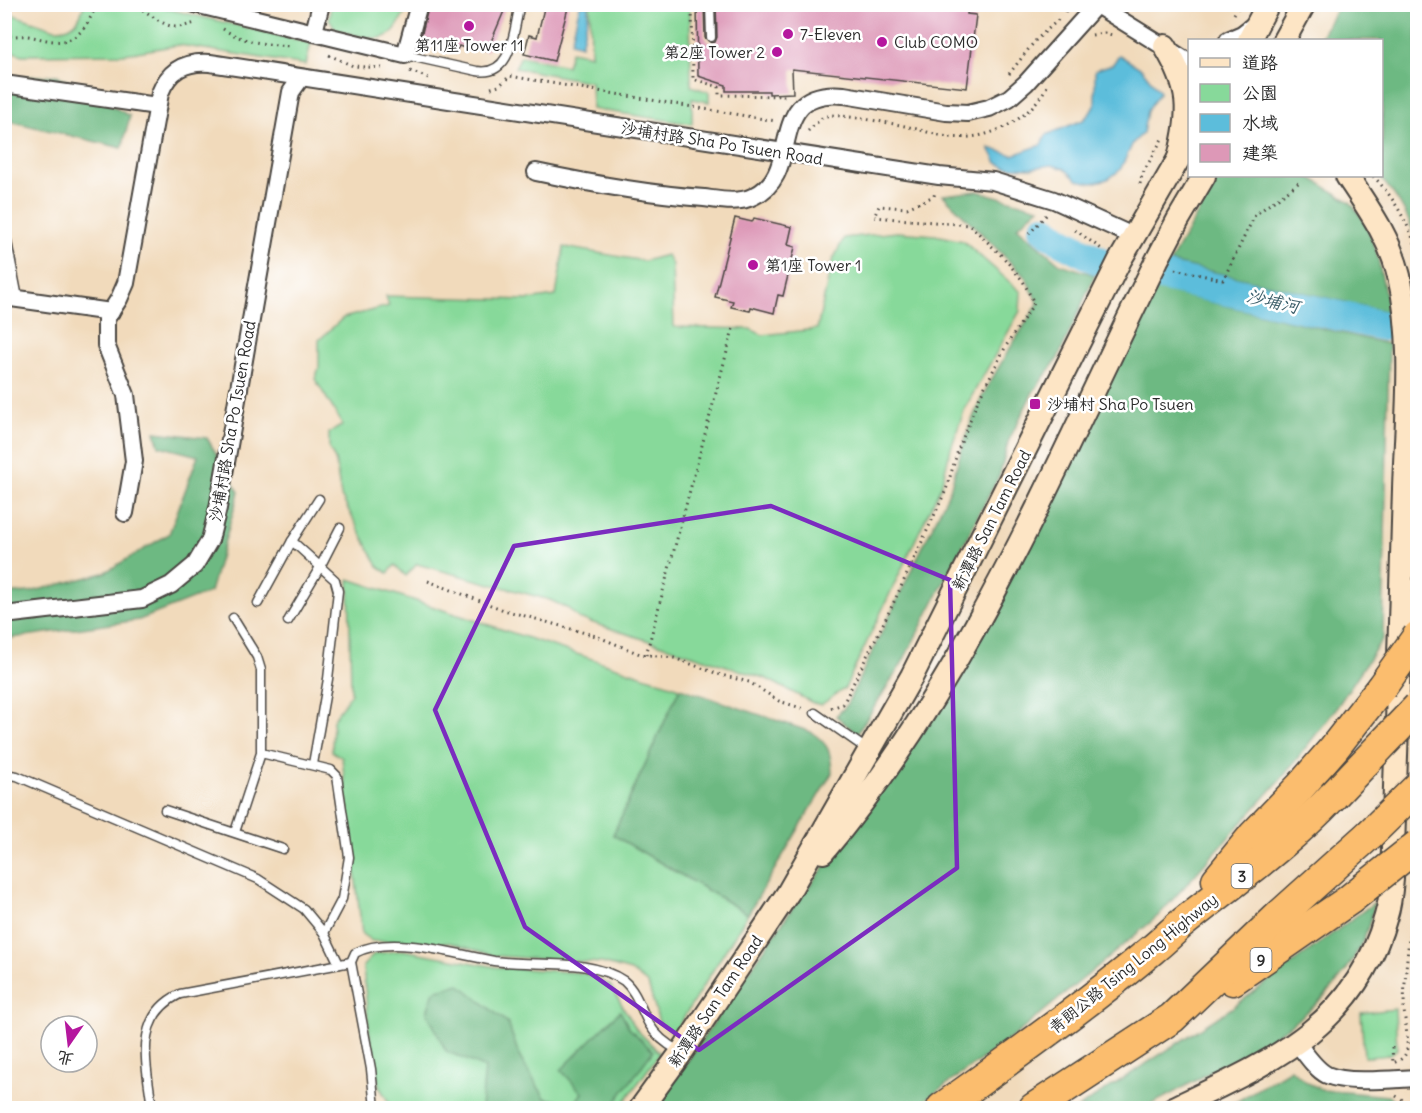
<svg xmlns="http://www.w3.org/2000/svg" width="1422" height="1113" font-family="Delius,'LXGW WenKai TC',sans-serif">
  <rect width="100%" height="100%" fill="#fff"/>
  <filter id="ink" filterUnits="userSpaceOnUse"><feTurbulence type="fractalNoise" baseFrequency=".0167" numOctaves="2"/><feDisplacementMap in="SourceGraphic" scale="12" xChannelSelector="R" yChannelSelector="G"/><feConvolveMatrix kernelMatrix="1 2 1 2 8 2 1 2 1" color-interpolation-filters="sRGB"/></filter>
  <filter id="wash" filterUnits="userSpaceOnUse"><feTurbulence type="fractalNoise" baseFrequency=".008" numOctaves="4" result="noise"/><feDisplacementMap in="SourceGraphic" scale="24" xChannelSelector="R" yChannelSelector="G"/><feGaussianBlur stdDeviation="1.35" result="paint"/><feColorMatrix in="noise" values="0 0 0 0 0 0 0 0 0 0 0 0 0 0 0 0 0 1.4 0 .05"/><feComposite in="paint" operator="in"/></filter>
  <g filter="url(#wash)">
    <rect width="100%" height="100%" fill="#f1dabb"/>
    <g fill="#87d99a" stroke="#598262" stroke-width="1.5">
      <path d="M84,4l68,1 159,38 -5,22 -127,-20 -54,9 -103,1 -17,-6v-37l50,17c17,1 26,-9 29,-25z"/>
      <path d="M331,5h77c-11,27 -19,39 -50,31 -8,-2 -16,-4 -23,-8l-6,-9z"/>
      <path d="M590,5h100l1,81 18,6v10l-17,-3v25l-100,-15 -1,-27 -76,-14 6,-12 46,10 4,-15 20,4z"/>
      <path d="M897,232l38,3 28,6 58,51 -1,19 -55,97 -14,40 -10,38 -96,202 -24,17 -8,-2 -46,-24 -189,-61 -9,-9 -19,-9 -133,-36 -11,12 -11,-11 -7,8 -10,-7 -37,-70 -6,-37 -6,-10v-16l14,-8 -28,-46 4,-11v-28l24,-22 46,-12 -3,-10 141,4 29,-4 8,-49 80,14 23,-6 5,10 2,62 76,2 13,6 54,-6 15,-67 12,-24z"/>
      <path d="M349,579l331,109 -67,147 135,79 -74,119 -15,-11 -11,-38 -17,-13 -29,-8 -107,-7 -44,-13 -79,-2 -10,-7 -20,-176 -10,-7 1,-31 18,-27z"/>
      <path d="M403,950l93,17 88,6 26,12 27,45 23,23 -40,55h-228l-13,-22 -10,-55 -6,-65 11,-12z"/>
      <path d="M1395,1009l2,40c-9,9 -21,7 -33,8l-3,-44z"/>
    </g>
    <g fill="#6db982" stroke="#4c7256" stroke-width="1.5">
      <path d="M1339,5h78v236c-8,-23 -21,-48 -39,-65h4v-136h-63z"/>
      <path d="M57,75l73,41 -8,32 -117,-28v-42z"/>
      <path d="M1219,176h89l42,26 16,21 11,30 12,59 -219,-50z"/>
      <path d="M977,191l62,17 -22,19 43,37 35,11 -37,83 -25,34 -25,50 -8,32 -99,191 -44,69 -21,-18 10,-10 104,-216c8,-30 17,-62 31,-91 17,-33 37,-64 57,-95l-12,-26 -83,-83z"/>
      <path d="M1155,289l234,55 -6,294 -48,72 -53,68 -124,138 -140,117 -104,75h-259l143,-208 69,-87z"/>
      <path d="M155,432l52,6 32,54 -29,100 -71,28 -134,19v-45l25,-2 74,-19 65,-39 29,-78 -39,-10z"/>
      <path d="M680,688l131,44c18,12 20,20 21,41l-84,141 -135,-79z"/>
      <path d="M1375,902c-18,91 -93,133 -168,172 -20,11 -44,26 -65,34 -13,4 -49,1 -64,0l154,-100z"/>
      <path d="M1417,923l1,83h-1l-6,-4z"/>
      <path d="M459,984l49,39 12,35 25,40 29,6 8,-11 -21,-23 59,-59 10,18 23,22 -42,57h-130l4,-40 -39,-17 -19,-39 7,-21z"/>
      <path d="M1291,1069l17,14 15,7 65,6 17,12h-179z"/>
    </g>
    <g fill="#5cbddb" stroke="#447483" stroke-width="1.5">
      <path d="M580,5h8v11l-7,29 -10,-3z"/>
      <path d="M1119,55l23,14 18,23 -13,19 -4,22 -10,10 -13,27 -12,9 -16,4 -15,-3 -12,-11 -13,-4 -20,3 -26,-1 -9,-4 -8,-15 24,7 28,-10 5,-10 37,-15 7,-7 5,-9v-34l18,-6z"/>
    </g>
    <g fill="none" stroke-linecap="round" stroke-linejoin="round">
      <g stroke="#5cbddb" stroke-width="30">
        <path d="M1044,229l17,12 37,19"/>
        <path d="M1161,276l223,50"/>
      </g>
    </g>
    <g id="blocks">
      <g fill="#dd98b7">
        <path d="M429,4h78l-20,47 -18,-7 -2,5 -8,-3 -3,5 -35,-14z"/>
        <path d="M545,4h24l-15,57 -30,-7 5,-19 8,2z"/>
        <path d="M697,4h7l1,34 6,5 4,-1 2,-5 -1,-33h252l-1,10 9,1 -9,73 -175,-19 1,24 -24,1v-3h-43v-6l-28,-9z"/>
        <path d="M735,218l17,4 2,-4 38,9 -4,18 7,2 -12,49 -5,-1 -4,18 -23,-6 -1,4 -19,-4 2,-6 -18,-4z"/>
      </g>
    </g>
  </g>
  <g filter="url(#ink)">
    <use href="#blocks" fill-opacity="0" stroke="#494541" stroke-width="1.5"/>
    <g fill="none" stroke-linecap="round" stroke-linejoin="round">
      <g stroke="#494541" stroke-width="11">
        <g id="lane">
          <path d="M710,4l1,33"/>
          <path d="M405,55l72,16c36,6 36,-40 43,-67"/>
          <path d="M4,226l14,72"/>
          <path d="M292,541l43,39 3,11 -10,88 -15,85"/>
          <path d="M258,603l34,-62 27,-42"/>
          <path d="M233,618l24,39 4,13v83l-26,79"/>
          <path d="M288,621l32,-54 20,-39"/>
          <path d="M815,713l53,37"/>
          <path d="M261,753l70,17 6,6 12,81 -7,42 -18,34"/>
          <path d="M4,774l13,2 241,103 46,30 20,24 15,31"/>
          <path d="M165,810l118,39"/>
          <path d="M152,1108c-5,-43 -20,-91 28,-114l171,-32"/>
          <path d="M375,1108l-4,-39 -20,-107 4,-9c35,-19 101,1 139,8 40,6 96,-4 130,20 13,11 17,29 25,43 7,12 19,21 30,27"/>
        </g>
      </g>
      <g stroke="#494541" stroke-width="20">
        <g id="street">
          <path d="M195,4l210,51 14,-51"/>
          <path d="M1095,4l95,59"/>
          <path d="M314,32l7,-28"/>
          <path d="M1228,40l14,-6 13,-10"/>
          <path d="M4,84l153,22"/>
          <path d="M536,172c56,12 111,22 168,26 16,2 35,6 50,-2 51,-23 9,-108 90,-101l102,17 22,1 21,-5 20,-10 17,-15 70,-78"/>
          <path d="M4,297l107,15"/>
          <path d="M125,513l9,-52 -8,-66 -20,-50v-26l13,-20 7,-16 34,-190c9,-23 25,-32 50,-30l729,113 54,5 61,19 81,37"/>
          <path d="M4,615l138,-16 29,-14 24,-20 15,-25 8,-32 73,-416 10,-14"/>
          <path d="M1297,1043c8,10 18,26 30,32 20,9 67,4 91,3"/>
        </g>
      </g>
      <g stroke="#494541" stroke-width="26">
        <g id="secondary">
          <path d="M1249,40l19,-36"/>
          <path d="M1284,40l20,-36"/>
          <path d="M1165,46c26,43 26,65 14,112"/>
          <path d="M823,852c147,-174 234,-390 334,-592l21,-40 26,-44"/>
          <path d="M641,1108l40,-55 107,-160 124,-217 208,-416 58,-100 12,-16"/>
          <path d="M1174,1108c94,-45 182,-81 212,-192 4,-12 5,-25 6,-37 4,-130 9,-260 12,-390 2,-70 11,-145 -5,-213 -9,-38 -31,-68 -52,-100"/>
        </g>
      </g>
      <g stroke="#494541" stroke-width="33">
        <g id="highway">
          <path d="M1217,880l36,-44 47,-49 34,-39 47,-60"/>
          <path d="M1233,980l116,-80 15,-12"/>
          <path d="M942,1108c71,-51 143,-102 211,-159 9,-7 18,-16 27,-24 52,-42 107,-80 153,-129"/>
          <path d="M1034,1108l138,-90 109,-104 89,-80"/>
        </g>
      </g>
      <g stroke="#494541" stroke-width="3" stroke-dasharray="1.5 4.5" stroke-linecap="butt">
        <path d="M132,4c15,6 30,23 45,23 7,0 13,-3 19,-4"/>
        <path d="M692,4l1,75 26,8v8l69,1"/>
        <path d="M1065,12l3,-8"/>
        <path d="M1234,14l6,-10"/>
        <path d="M223,29c22,14 42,15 67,17"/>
        <path d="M4,35c8,2 16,0 24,1 22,4 39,13 56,-8 7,-8 8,-18 16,-24"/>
        <path d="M1092,35l12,-2 8,2"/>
        <path d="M329,55l24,11 29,2"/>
        <path d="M410,71l21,8"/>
        <path d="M1009,74l26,-33 24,-22"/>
        <path d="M491,88l8,-2 11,-10 266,45"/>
        <path d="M808,131l15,-14 8,-2c23,2 46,6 69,10 17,3 33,10 50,12 39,4 79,-16 97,-51"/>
        <path d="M1373,176c21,21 34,46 45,75"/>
        <path d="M1140,184l2,-9 20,-36"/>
        <path d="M1075,230l28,20"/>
        <path d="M1029,234l18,-20"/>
        <path d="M1175,269l48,11 32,-65 46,-34"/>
        <path d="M428,581l76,29 92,26 44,18 34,4 47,17 28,7 30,19 25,8"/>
        <path d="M646,655l87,-326"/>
        <path d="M831,708l12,-4 50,-100 53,-114 12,-40 21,-52 27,-52 28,-43 -11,-22 -19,-23 -34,-33 -96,-8 5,-11 28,2 27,-12 1,-4"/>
        <path d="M1392,1047l1,16c8,-3 14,-7 14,-16 1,-14 -3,-28 -3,-42 1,-40 7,-80 11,-120"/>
        <path d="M1396,1096l10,6 3,6"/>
      </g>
      <use href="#lane" stroke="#fff" stroke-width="8"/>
      <use href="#street" stroke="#fff" stroke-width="16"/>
      <use href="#secondary" stroke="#fde5c5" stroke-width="22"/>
      <use href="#highway" stroke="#fbbd6e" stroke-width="30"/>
      <g stroke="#494541" stroke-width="33" stroke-linecap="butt">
        <g id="highway-bridge">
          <path d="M1381,688l37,-52"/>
          <path d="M1333,796l85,-89"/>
          <path d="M1370,834l48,-47"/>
          <path d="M1364,888l54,-43"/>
        </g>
      </g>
      <use href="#highway-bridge" stroke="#fbbd6e" stroke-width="30"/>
    </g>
  </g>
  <path fill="none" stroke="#7b2cbf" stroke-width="4.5" stroke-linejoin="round" d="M771,506l179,74 7,288 -258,182 -174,-123 -90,-217 79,-164z"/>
  <g fill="#b5179e" stroke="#fff" stroke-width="2">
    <circle cx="469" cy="26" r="6"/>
    <circle cx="788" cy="34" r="6"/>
    <circle cx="882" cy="42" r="6"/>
    <circle cx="777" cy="52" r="6"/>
    <circle cx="753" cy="265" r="6"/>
    <rect x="1029" y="398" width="12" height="12" rx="3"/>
  </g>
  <g text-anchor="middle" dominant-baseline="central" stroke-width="5" stroke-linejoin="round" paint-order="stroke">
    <g fill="#fff" stroke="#6b6b6b" stroke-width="1.5">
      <rect x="1231.5" y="864" width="21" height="24" rx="4.5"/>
      <rect x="1250.5" y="948" width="21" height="24" rx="4.5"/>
    </g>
    <g font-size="15" font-weight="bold" fill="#2b2b2b">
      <text x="1242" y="876">3</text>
      <text x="1261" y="960">9</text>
    </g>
    <g font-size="16" fill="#2b2b2b" stroke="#fff" text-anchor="start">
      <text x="800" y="34">7-Eleven</text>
      <text x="894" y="42">Club COMO</text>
      <text x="469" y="45" text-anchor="middle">第11座 Tower 11</text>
      <text x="765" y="52" text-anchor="end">第2座 Tower 2</text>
      <text x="765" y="265">第1座 Tower 1</text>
      <text x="1047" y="404">沙埔村 Sha Po Tsuen</text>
    </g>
    <g font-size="16" fill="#2b2b2b" stroke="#fff">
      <text transform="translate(722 143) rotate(9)">沙埔村路 Sha Po Tsuen Road</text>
      <text transform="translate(232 421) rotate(-80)">沙埔村路 Sha Po Tsuen Road</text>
      <text transform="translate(991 520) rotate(-63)">新潭路 San Tam Road</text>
      <text transform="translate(1133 963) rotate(-39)">青朗公路 Tsing Long Highway</text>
      <text transform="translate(715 1001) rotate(-56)">新潭路 San Tam Road</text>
    </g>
    <g font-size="18" font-style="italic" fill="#3c5e69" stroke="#fff">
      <text transform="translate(1273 301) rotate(13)">沙埔河</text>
    </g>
  </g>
  <rect width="1422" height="1113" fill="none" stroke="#fff" stroke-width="24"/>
  <rect x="1188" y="39" width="195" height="138" fill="#ffffff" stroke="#aaaaaa" stroke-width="1.5"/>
  <rect x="1200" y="58" width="30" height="9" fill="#fde5c5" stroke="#aaaaaa" stroke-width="1.5"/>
  <text x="1242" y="69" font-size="18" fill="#2b2b2b">道路</text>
  <rect x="1200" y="84" width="30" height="18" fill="#87d99a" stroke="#aaaaaa" stroke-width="1.5"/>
  <text x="1242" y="99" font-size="18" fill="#2b2b2b">公園</text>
  <rect x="1200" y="114" width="30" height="18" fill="#5cbddb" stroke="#aaaaaa" stroke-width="1.5"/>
  <text x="1242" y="129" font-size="18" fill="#2b2b2b">水域</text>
  <rect x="1200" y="144" width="30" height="18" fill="#dd98b7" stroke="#aaaaaa" stroke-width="1.5"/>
  <text x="1242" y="159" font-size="18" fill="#2b2b2b">建築</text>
  <g transform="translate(69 1044) rotate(194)"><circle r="28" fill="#ffffff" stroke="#aaaaaa" stroke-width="1.5"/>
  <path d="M0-4.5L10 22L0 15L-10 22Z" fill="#b5179e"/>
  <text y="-9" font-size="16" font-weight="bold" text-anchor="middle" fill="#2b2b2b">北</text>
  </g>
</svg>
